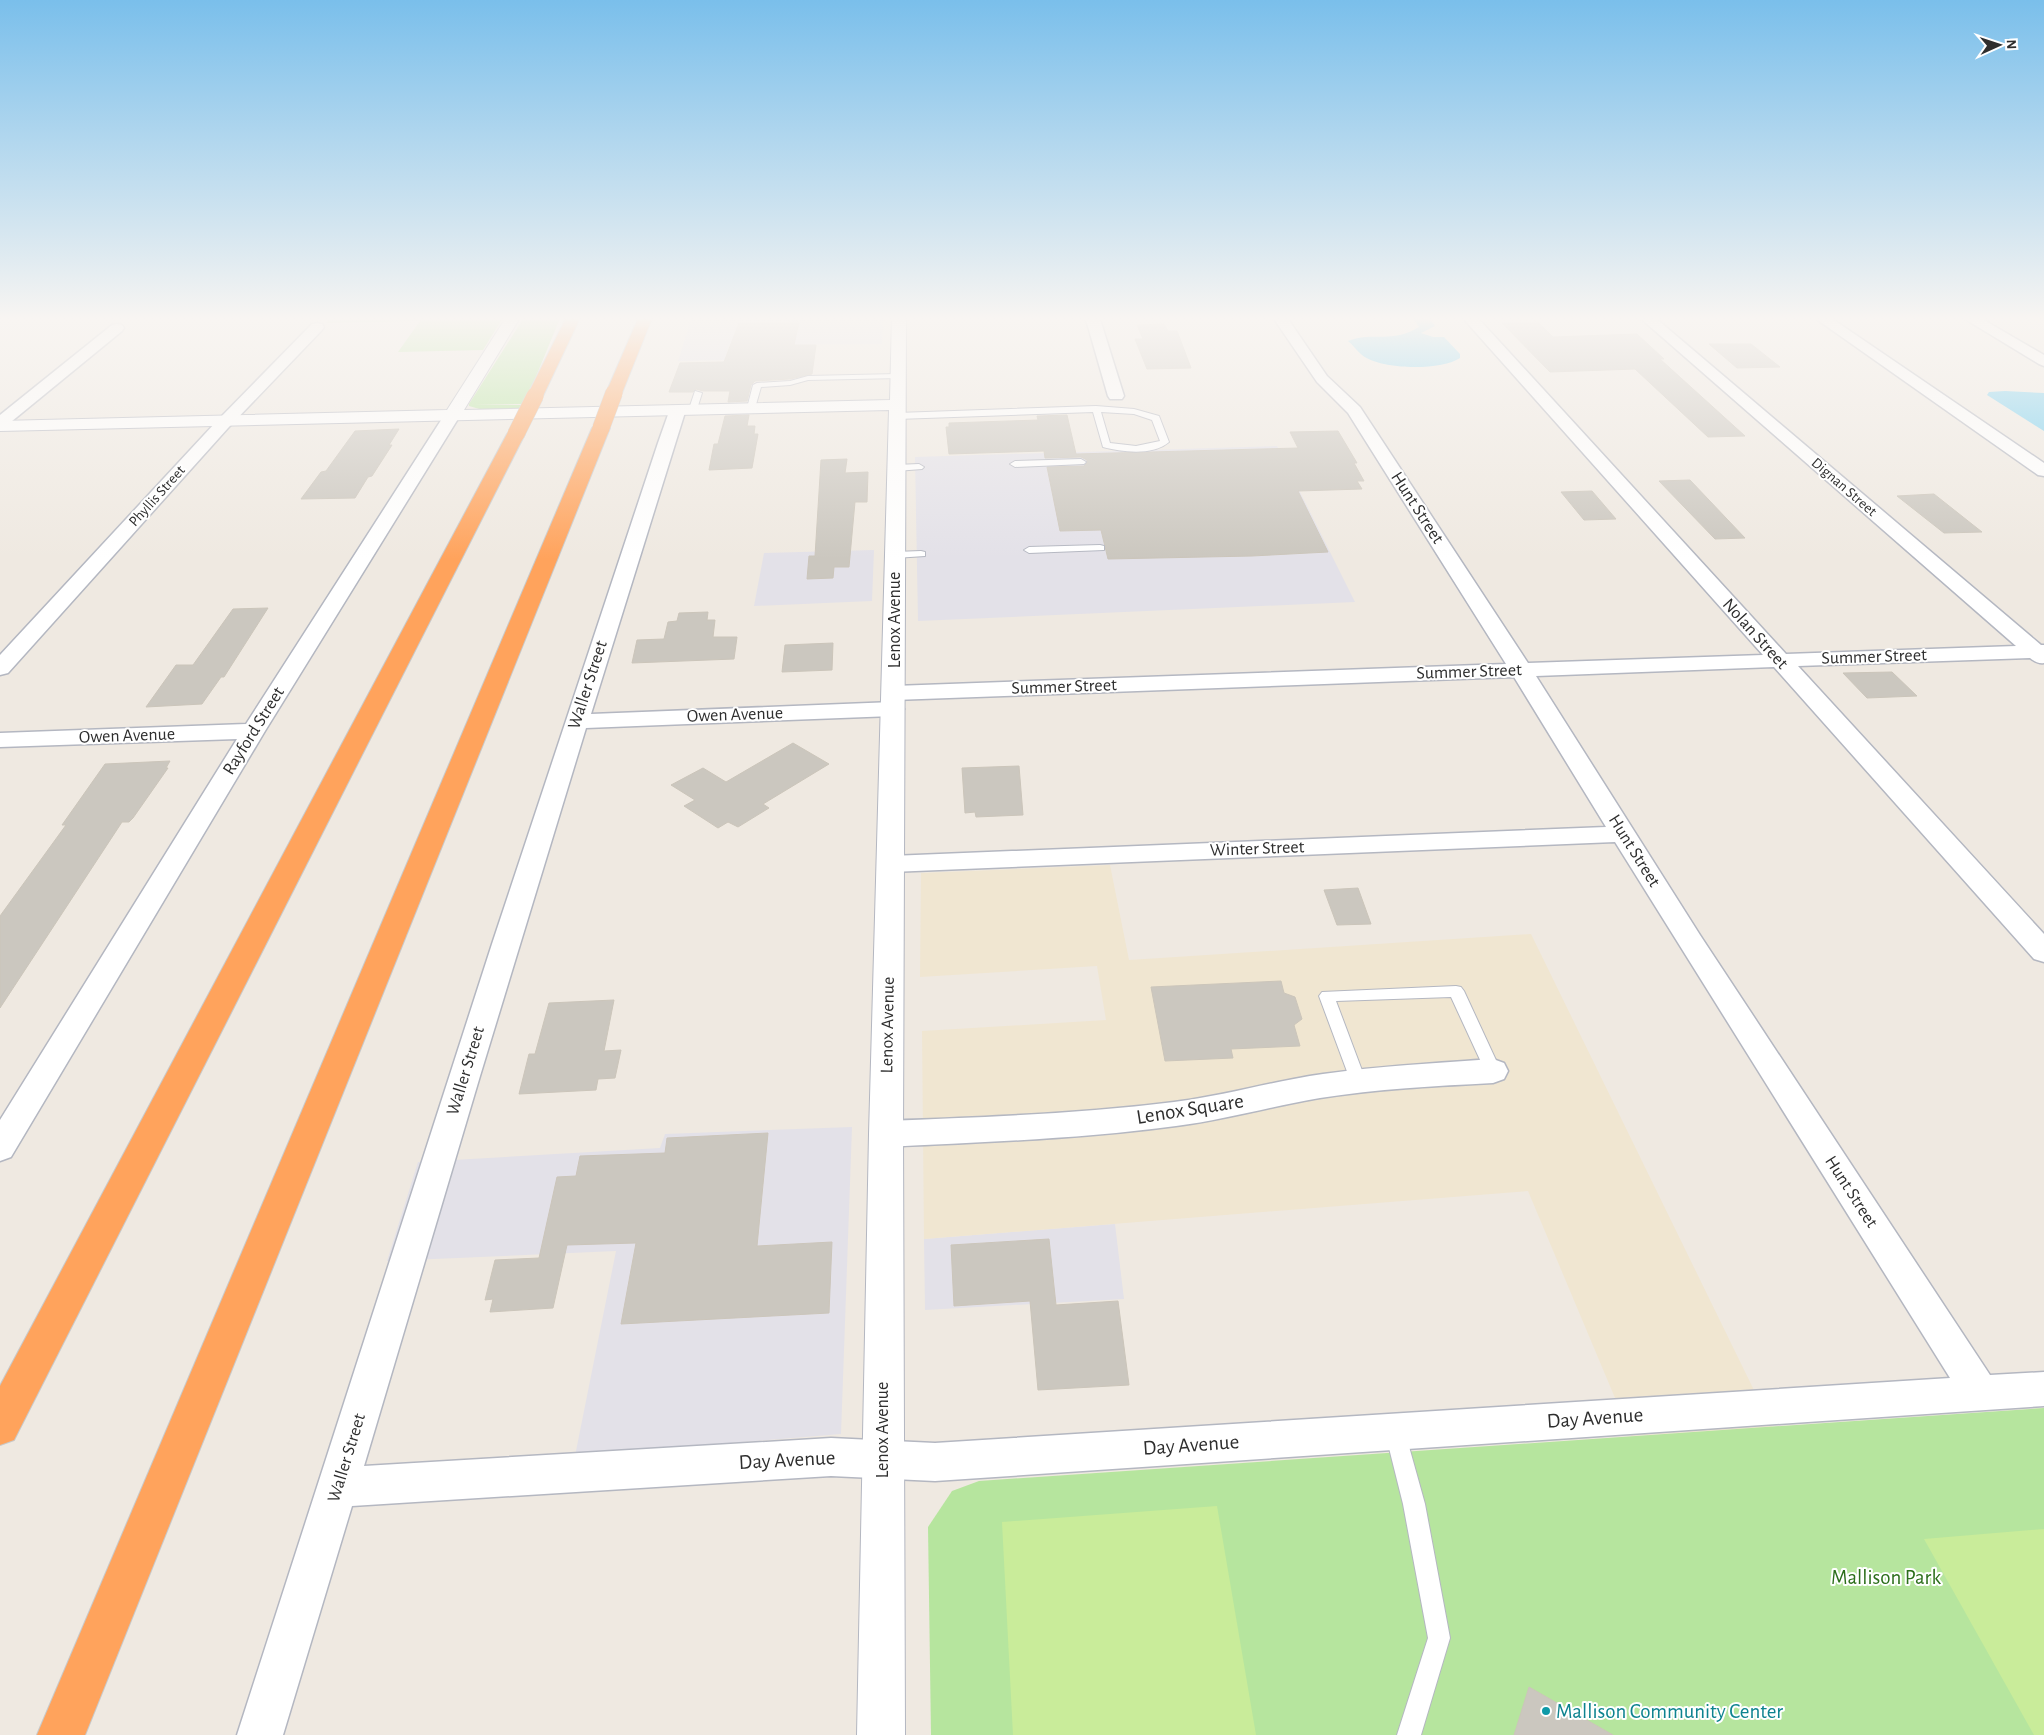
<svg xmlns="http://www.w3.org/2000/svg" width="2044" height="1735" font-family="'Alegreya Sans',sans-serif">
  <rect width="100%" height="100%" fill="#efe9e1"/>
  <g fill="#e3e1e8">
    <path d="M692,316h191l-1,28 -153,1 -4,15 -47,1z"/>
    <path d="M1277,446l78,156 -437,19 -3,-164z"/>
    <path d="M874,550l-2,51 -118,5 10,-53z"/>
    <path d="M852,1127l-11,307 -266,22 41,-205 -229,10 31,-99 242,-14 5,-14z"/>
    <path d="M1115,1224l9,75 -199,11 -1,-71z"/>
  </g>
  <path fill="#f0e6d1" d="M1110,865l19,95 402,-26 241,493 -141,9 -103,-245 -604,48 -2,-208 184,-11 -9,-54 -177,11 1,-104z"/>
  <g fill="#b6e59e">
    <path d="M317,316h187l-21,34 -85,2 22,-31 -93,2 2,-5 -13,-1z"/>
    <path d="M525,316h36l-31,75 -8,13 -48,1h47l-2,5h-36l-14,-4v-2z"/>
    <path d="M2044,1408v327h-1113l-3,-208 24,-36 27,-10z"/>
  </g>
  <g fill="#c9ec9a">
    <path d="M1217,1506l39,229h-243l-11,-213z"/>
    <path d="M2044,1529v206h-10l-110,-196z"/>
  </g>
  <g fill="#75cff0">
    <path d="M1411,316h17l7,10 -14,7 12,4h11l16,17v4c-19,13 -80,12 -98,-3 -5,-4 -9,-10 -14,-14 25,-10 44,3 71,-14z"/>
    <path d="M2005,391l39,2v38l-57,-36 2,-3z"/>
  </g>
  <g fill="#cbc7bf" stroke="#cbc5ba">
    <path d="M799,322l-5,23h22l-4,29 -22,5 -35,2 -4,4 -4,16 -19,1 2,-11h-27l-7,-2 -3,3h-24l11,-29 44,-1 15,-39z"/>
    <path d="M1538,322l15,15 84,-3 27,25h-4l85,77 -37,1 -73,-68 -85,3 -48,-49z"/>
    <path d="M1164,324l4,7h9l14,37 -44,1 -12,-30h8l-6,-14z"/>
    <path d="M1709,344h42l29,23 -43,1z"/>
    <path d="M749,415l-2,11h8l-1,8h4l-6,34 -43,2 5,-26h4l7,-28z"/>
    <path d="M1067,415l9,39 222,-6 -8,-16 48,-1 19,32h-3l10,18h-7l5,8 -64,2 30,61 -76,4 -144,3 -7,-29 -41,1 -13,-64 37,-1 3,-3v-3l-6,-3 -36,1 -1,-7 -95,3 -3,-27h3v-4l89,-3 -1,-4z"/>
    <path d="M399,429l-10,16h3l-20,31 -4,1 -13,21 -54,1 20,-27 5,-1 29,-40z"/>
    <path d="M847,459l-2,14 23,-1 -1,30h-12l-6,65h-15l-1,11 -26,1 2,-23h6l6,-96z"/>
    <path d="M1690,480l55,58 -30,1 -56,-58z"/>
    <path d="M1592,491l24,28 -32,1 -23,-28z"/>
    <path d="M1934,494l48,38 -38,1 -47,-37z"/>
    <path d="M268,608l-44,69h-3l-19,27 -56,3 30,-42h17l40,-56z"/>
    <path d="M708,612l-1,8h8l-2,17h24l-3,22 -102,4 5,-23 27,-1 4,-17 9,-1 2,-8z"/>
    <path d="M833,643l-1,27 -50,2 3,-27z"/>
    <path d="M1892,672l25,24 -50,2 -24,-25z"/>
    <path d="M793,743l36,21 -66,40 6,4 -31,19 -10,-5 -10,6 -34,-22 11,-6 -24,-15 32,-17 23,14z"/>
    <path d="M170,761l-4,7h2l-35,50 -4,4h-7l-122,186v-92l66,-91h-4l43,-61z"/>
    <path d="M1019,766l4,49 -47,2 -1,-5 -10,1 -3,-45z"/>
    <path d="M1358,888l13,36 -34,1 -13,-35z"/>
    <path d="M1281,981l3,12 11,4 7,22 -8,6 6,21 -69,3 2,9 -68,3 -14,-74z"/>
    <path d="M614,1000l-10,51 17,-1 -6,28 -17,1 -2,11 -77,4 10,-40h6l14,-51z"/>
    <path d="M768,1133l-11,113 75,-4 -3,71 -208,11 15,-81 -69,2 -14,63 -63,4 3,-13 -8,1 10,-40 44,-2 18,-81 19,-1 4,-20 85,-3 2,-15z"/>
    <path d="M1049,1239l7,66 62,-4 11,84 -91,5 -8,-89 -76,5 -3,-61z"/>
    <path d="M1529,1687l84,48h-99z"/>
  </g>
  <g fill="none" stroke-linecap="round" stroke-linejoin="round">
    <g stroke="#b4b7c1" stroke-width="2">
      <g id="lane">
        <path d="M897,374l4,2 -1,2 -92,2 -18,5 -29,2 -6,21 -4,3 -4,-3 6,-23 4,-2 33,-2 18,-5z"/>
        <path d="M695,391l7,2 -5,16 -4,3 -4,-3z"/>
        <path d="M1096,406l38,3 25,7 10,26c-16,14 -47,10 -66,5l-10,-35 -196,7 -4,-3 4,-3zM1101,412l33,2 18,6 8,21 -24,5 -26,-3z"/>
        <path d="M1081,459l5,3 -2,2 -69,3 -5,-3 5,-3z"/>
        <path d="M919,464l5,3 -2,2 -26,2 -5,-3 5,-3z"/>
        <path d="M1100,545l4,1v4l-75,3 -5,-3 5,-3z"/>
        <path d="M921,551l4,1v4l-30,2 -5,-3 5,-3z"/>
        <path d="M1456,986l5,1 3,4 37,80 -2,4 -6,2 -6,-2 -36,-78 -115,4 30,80 -2,4 -6,2 -6,-2 -33,-89 3,-4z"/>
        <path d="M1395,1422l7,3 3,7 20,72 25,134 -29,97h-24l31,-97 -25,-134 -18,-72 3,-7z"/>
      </g>
    </g>
    <g stroke="#b4b7c1" stroke-width="3">
      <g id="street">
        <path d="M1085,316h14l25,80 -2,3h-12l-2,-3z"/>
        <path d="M1272,316h14l41,60 33,31 168,256 235,-8 -302,-339h15l310,338 230,-8 -378,-330h15l388,329h3v18c-5,1 -10,-2 -14,-5l-232,8 246,268v28l-10,-3 -260,-292 -238,9 164,259 290,440 54,-3v34l-1109,75 -104,-5 -479,30 -69,229h-46l255,-791 166,-501 12,-34 2,-3h12l2,3 -95,305 302,-12 8,2 3,5 -3,5 -8,2 -307,12 -106,348 -116,390 467,-28 104,5 1015,-65 -335,-536 -724,30 -9,-2 -4,-6 4,-6 9,-2 715,-29 -92,-150 -620,23 -8,-2 -3,-5 3,-5 8,-2 612,-22 -158,-251 -31,-31z"/>
        <path d="M1812,316h16l216,147v13l-6,-1z"/>
        <path d="M1960,316h17l67,39v11l-5,-2z"/>
        <path d="M317,323l5,1 2,3 -2,3 -94,98 -220,245 -8,2v-20l216,-233 96,-98z"/>
        <path d="M117,324l5,1 2,3 -2,3 -116,95 -6,2v-13l112,-90z"/>
        <path d="M453,409l6,2 2,3 -196,317 -254,426 -11,4v-41l237,-381 -237,8v-14l246,-9 199,-310 2,-3z"/>
        <path d="M1493,1059l11,4 4,8 -4,8 -11,4c-58,3 -116,6 -173,15 -48,8 -96,22 -144,28 -96,13 -193,16 -290,21l-11,-4 -5,-9 5,-9 11,-4c96,-4 192,-7 288,-19 50,-6 99,-21 149,-28 56,-8 113,-11 170,-15z"/>
      </g>
    </g>
    <g stroke="#b4b7c1" stroke-width="2">
      <path id="secondary" d="M507,316h14l-57,94 426,-10 2,-84h14l-3,818 2,601h-48l12,-601 20,-724 -889,21v-10l447,-11z"/>
    </g>
    <g stroke="#c9c9c9" stroke-width="2">
      <g id="highway">
        <path d="M567,316h14l-38,80 -2,4h-12l-2,-4z"/>
        <path d="M639,316h14l-31,77 -2,4h-12l-2,-4z"/>
        <path d="M601,423l6,1 3,4 -525,1307h-48l555,-1307 3,-4z"/>
        <path d="M516,429l6,1 3,4 -511,1006 -14,5v-59l507,-952 3,-4z"/>
      </g>
    </g>
    <use href="#lane" fill="#fff" fill-rule="evenodd"/>
    <use href="#street" fill="#fff" fill-rule="evenodd"/>
    <use href="#secondary" fill="#fff" fill-rule="evenodd"/>
    <use href="#highway" fill="#ffa35c" fill-rule="evenodd"/>
    <g stroke="#c9c9c9" stroke-width="18" stroke-linecap="butt">
      <g id="highway-bridge">
        <path d="M601,428l13,-35"/>
        <path d="M516,434l19,-38"/>
      </g>
    </g>
    <use href="#highway-bridge" stroke="#ffa35c" stroke-width="17"/>
  </g>
  <linearGradient id="sky" x2="0" y2="1"><stop stop-color="#7abfeb"/><stop offset="0.57" stop-color="#f8f5f2"/><stop offset="1" stop-color="#f8f5f2" stop-opacity="0"/></linearGradient>
  <rect width="2044" height="559" fill="url(#sky)"/>
  <circle fill="#0f9aa8" stroke="#fff" stroke-width="2" cx="1546" cy="1711" r="5"/>
  <g text-anchor="middle" dominant-baseline="central" stroke-width="4" stroke-linejoin="round" paint-order="stroke">
    <g font-size="15" fill="#2e2e2e" stroke="#fff">
      <text transform="translate(1844 487) rotate(41)">Dignan Street</text>
      <text transform="translate(157 496) rotate(-48)">Phyllis Street</text>
    </g>
    <g font-size="18" fill="#2e2e2e" stroke="#fff">
      <text transform="translate(1417 508) rotate(57)">Hunt Street</text>
      <text transform="translate(895 620) rotate(-90)">Lenox Avenue</text>
      <text transform="translate(1755 634) rotate(48)">Nolan Street</text>
      <text transform="translate(1874 657) rotate(-2)">Summer Street</text>
      <text transform="translate(1469 672) rotate(-2)">Summer Street</text>
      <text transform="translate(588 685) rotate(-72)">Waller Street</text>
      <text transform="translate(1064 687) rotate(-2)">Summer Street</text>
      <text transform="translate(735 715) rotate(-2)">Owen Avenue</text>
      <text transform="translate(254 731) rotate(-58)">Rayford Street</text>
      <text transform="translate(127 736) rotate(-2)">Owen Avenue</text>
      <text transform="translate(1257 849) rotate(-2)">Winter Street</text>
      <text transform="translate(1634 851) rotate(58)">Hunt Street</text>
      <text transform="translate(888 1025) rotate(-89)">Lenox Avenue</text>
      <text transform="translate(466 1071) rotate(-73)">Waller Street</text>
      <text transform="translate(1851 1192) rotate(57)">Hunt Street</text>
      <text transform="translate(883 1430) rotate(-90)">Lenox Avenue</text>
      <text transform="translate(347 1458) rotate(-73)">Waller Street</text>
    </g>
    <g font-size="21" fill="#2e2e2e" stroke="#fff">
      <text transform="translate(1190 1109) rotate(-9)">Lenox Square</text>
      <text transform="translate(1595 1418) rotate(-4)">Day Avenue</text>
      <text transform="translate(1191 1445) rotate(-4)">Day Avenue</text>
      <text transform="translate(787 1460) rotate(-3)">Day Avenue</text>
    </g>
    <g font-size="21" fill="#2c6e1b" stroke="#fff">
      <text x="1886" y="1577">Mallison Park</text>
    </g>
    <g font-size="21" fill="#0d838f" stroke="#fff" text-anchor="start">
      <text x="1556" y="1711">Mallison Community Center</text>
    </g>
  </g>
  <g transform="translate(1999 45) rotate(87)" stroke="#ffffff" stroke-width="4" paint-order="stroke">
  <path d="M0-4L9 19L0 12L-9 19Z" fill="#2e2e2e"/>
  <text y="-8" font-size="14" font-weight="bold" text-anchor="middle" fill="#2e2e2e">N</text>
  </g>
</svg>
